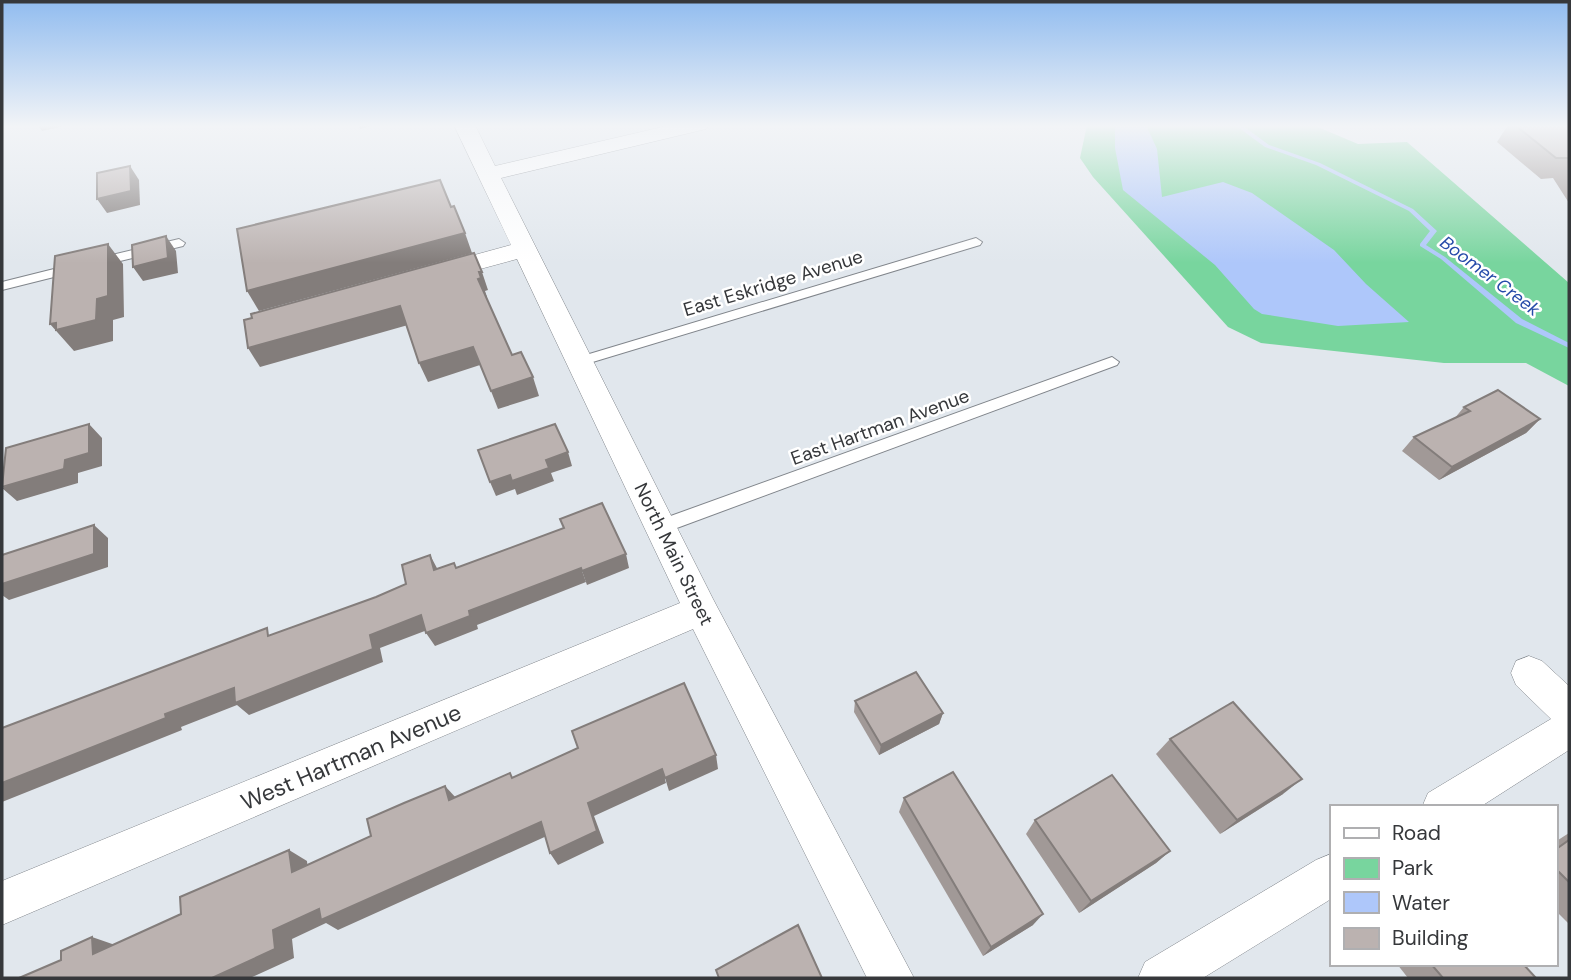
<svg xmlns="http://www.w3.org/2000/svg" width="1571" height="980" font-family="'DM Sans',sans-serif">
  <rect width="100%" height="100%" fill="#e1e7ed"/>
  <path fill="#78d59e" d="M1087,125h226l45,19 49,-2 162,141v103l-43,-23h-82l-183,-20 -33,-16 -135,-150 -13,-19z"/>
  <path fill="#aec7fa" d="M1115,125h31l11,24 5,48 61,-15 29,11 82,57 32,34 43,38 -71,4 -76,-12 -8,-5 -39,-44 -92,-75 -8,-42z"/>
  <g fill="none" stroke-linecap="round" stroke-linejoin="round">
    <path fill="#aec7fa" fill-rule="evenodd" d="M1235,125h7l27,20 51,18 93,46 24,22 -11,14 19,12 77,62 47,24v5l-53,-25 -75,-64 -21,-13v-2l10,-13 -21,-20 -93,-46 -51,-18z"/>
    <g stroke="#80858b" stroke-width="2">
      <g id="service">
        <path d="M976,238l6,4 -2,3 -394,119h-10l-2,-3 2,-3z"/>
        <path d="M179,239l6,4 -2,3 -84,20 -6,-4 2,-3z"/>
        <path d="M74,264l6,4 -2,3 -76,19v-8z"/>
        <path d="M1112,357l7,5 -2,3 -451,167h-12l-2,-5 2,-5z"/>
      </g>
    </g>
    <g stroke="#80858b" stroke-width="1">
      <g id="minor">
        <path d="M454,125h21l20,41 176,-41h38l-3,4 -205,49 212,421 201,379h-47l-174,-349 -691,296v-44l678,-278 -163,-344 -81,22 -9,-3 -4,-5 4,-5 84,-23z"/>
        <path d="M1529,656l13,5 27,25v64l-89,57h-58l6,-14 123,-74 -35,-34 -5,-12 5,-12z"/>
        <path d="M1331,854v45l-128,79h-65l7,-16 171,-102z"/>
      </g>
    </g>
    <use href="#service" fill="#fff" fill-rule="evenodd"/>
    <use href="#minor" fill="#fff" fill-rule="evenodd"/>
  </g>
  <g fill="#a19997">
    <path d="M1508,125l61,1v77l-16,-25 -12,1 -44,-37z"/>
    <path d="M1464,407l76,12 -14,14 -87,47 -37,-29 12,-14 40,-18z"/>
    <path d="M855,701l88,12 -4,11 -60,31 -25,-43z"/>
    <path d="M1170,739l113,55 -63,40 -64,-80z"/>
    <path d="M904,798l129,127 -50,31 -84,-144z"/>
    <path d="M1035,820l135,31 -14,12 -77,50 -53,-79z"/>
    <path d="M1569,833v91l-14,-14v-68z"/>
    <path d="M1397,964h126l13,14h-128z"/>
  </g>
  <g fill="#837d7b">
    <path d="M38,125h30l-26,6z"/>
    <path d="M359,125h18l-17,4z"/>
    <path d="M130,166l9,14 1,25 -33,8 -10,-14z"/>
    <path d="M465,233l7,20 -213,58 -12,-20z"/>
    <path d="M166,236l10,15 2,22 -35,8 -10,-14z"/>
    <path d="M108,244l15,20 1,53 -11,3v21l-39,10 -24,-27 6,-1 41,-24z"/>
    <path d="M479,272h3l6,18 -3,1 2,6 -2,1 -7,-19z"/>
    <path d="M400,306l8,19 -148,42 -12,-19z"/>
    <path d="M473,347l7,18 -52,17 -9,-19z"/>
    <path d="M533,377l6,19 -41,13 -7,-18z"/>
    <path d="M1540,419l-14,14 -87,47 13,-13z"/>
    <path d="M89,424l13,14v28l-24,7v10l-61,18 -15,-13 63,-28z"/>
    <path d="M568,452l4,14 -21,7 3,8 -37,14 -2,-6 -19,7 -6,-14 20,-7 36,-15z"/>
    <path d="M94,525l14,13v29l-99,33 -7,-5v-11z"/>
    <path d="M626,554l3,14 -42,17 -5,-14z"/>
    <path d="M430,555l8,15h-4z"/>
    <path d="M581,568l5,14 -109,43 1,4 -43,17 -9,-13 43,-22z"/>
    <path d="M421,615l9,14 -50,19 3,14 -134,53 -12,-10 -56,22 1,3 -180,72v-19l163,-69z"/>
    <path d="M943,713l-4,11 -60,31 2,-10z"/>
    <path d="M716,755l2,14 -49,22 -4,-13z"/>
    <path d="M662,769l4,14 -72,33 10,27 -46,22 -8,-12 38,-50z"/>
    <path d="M1302,779l-19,15 -63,40 17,-14z"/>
    <path d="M445,786l12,13 -8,1z"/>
    <path d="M541,822l8,13 -211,95 -12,-7 -34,16 2,19 -44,20h-38l61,-48 46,-21z"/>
    <path d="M289,850l18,11 2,22 -17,-11z"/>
    <path d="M1170,851l-14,12 -77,50 12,-12z"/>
    <path d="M1043,914l-10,11 -50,31 8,-9z"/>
    <path d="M92,937l26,9 -25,8z"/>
  </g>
  <g fill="#bbb2b0" stroke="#837d7b" stroke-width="2">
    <path d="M1515,125h54v34l-1,-1h-12z"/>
    <path d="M130,166l1,25 -34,8v-26z"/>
    <path d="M440,180l11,27 3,-1 11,27 -218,58 -10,-62z"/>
    <path d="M166,236l2,22 -35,9 -1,-22z"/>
    <path d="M108,244v52l-11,3 -1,21 -40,10v-7l-6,1 5,-68z"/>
    <path d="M474,253l8,19h-3l2,6 -3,1 34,76 9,-3 12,25 -42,14 -18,-44 -54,16 -19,-57 -152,42 -4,-28 8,-2 -1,-4z"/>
    <path d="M1498,390l42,29 -88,48 -38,-30 56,-26 -6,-4z"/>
    <path d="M89,424v29l-24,7 -1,9 -62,18 4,-39z"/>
    <path d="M555,424l13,28 -22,8 3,8 -37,13 -2,-6 -20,7 -12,-32z"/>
    <path d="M602,503l24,51 -44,17 -1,-3 -112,43 1,5 -44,17 -5,-18 -51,20 3,14 -138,54 -1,-15 -69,26 1,4 -164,65v-55l265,-100 1,8 108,-39 30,-13 -4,-19 28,-10 4,15 20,-7 2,5 108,-40 -4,-9z"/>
    <path d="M94,525v29l-92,30v-29z"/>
    <path d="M916,672l27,41 -62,32 -26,-44z"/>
    <path d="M684,683l32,72 -51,23 -3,-9 -74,34 9,28 -47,22 -9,-31 -220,98 -2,-11 -46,21 2,19 -63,29h-193l42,-18v-9l31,-14 1,17 88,-40 -1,-17 109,-47 3,22 79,-36 -4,-17 37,-16 41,-17 4,14 61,-27 2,5 66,-30 -6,-17z"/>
    <path d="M1233,702l69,77 -65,41 -67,-81z"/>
    <path d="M953,772l90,142 -52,33 -87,-149z"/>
    <path d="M1112,775l58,76 -79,50 -56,-81z"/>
    <path d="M1569,840v42l-14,-14v-18z"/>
    <path d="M798,925l24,53h-103l-3,-8z"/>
    <path d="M1431,964h92l13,14h-93z"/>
  </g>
  <linearGradient id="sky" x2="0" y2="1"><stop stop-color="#91bcef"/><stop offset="0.48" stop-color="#f2f4f7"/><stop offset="1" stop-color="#f2f4f7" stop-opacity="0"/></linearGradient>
  <rect width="1571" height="263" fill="url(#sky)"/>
  <g text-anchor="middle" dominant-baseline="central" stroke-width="5" stroke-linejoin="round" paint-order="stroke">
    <g font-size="18" font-style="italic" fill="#264ba9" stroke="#fff">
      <text transform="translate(1490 276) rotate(37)">Boomer Creek</text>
    </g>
    <g font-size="19" fill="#36383b" stroke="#fff">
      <text transform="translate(773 283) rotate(-17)">East Eskridge Avenue</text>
      <text transform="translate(880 427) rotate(-20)">East Hartman Avenue</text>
      <text transform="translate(674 554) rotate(64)">North Main Street</text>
    </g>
    <g font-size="23" fill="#36383b" stroke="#fff">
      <text transform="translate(351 757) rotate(-23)">West Hartman Avenue</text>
    </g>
  </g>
  <rect width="1571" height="980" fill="none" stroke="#36383b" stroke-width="7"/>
  <rect x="1330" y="805" width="228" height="161" fill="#ffffff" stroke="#afafb1" stroke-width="2"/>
  <rect x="1344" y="828" width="35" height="10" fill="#ffffff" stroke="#afafb1" stroke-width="2"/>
  <text x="1392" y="840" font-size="21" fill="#36383b">Road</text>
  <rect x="1344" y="858" width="35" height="21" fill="#78d59e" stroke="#afafb1" stroke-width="2"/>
  <text x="1392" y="875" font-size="21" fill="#36383b">Park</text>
  <rect x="1344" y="892" width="35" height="21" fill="#aec7fa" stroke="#afafb1" stroke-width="2"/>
  <text x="1392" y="910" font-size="21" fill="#36383b">Water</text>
  <rect x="1344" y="928" width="35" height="21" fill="#bbb2b0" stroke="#afafb1" stroke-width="2"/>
  <text x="1392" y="945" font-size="21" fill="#36383b">Building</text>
</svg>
